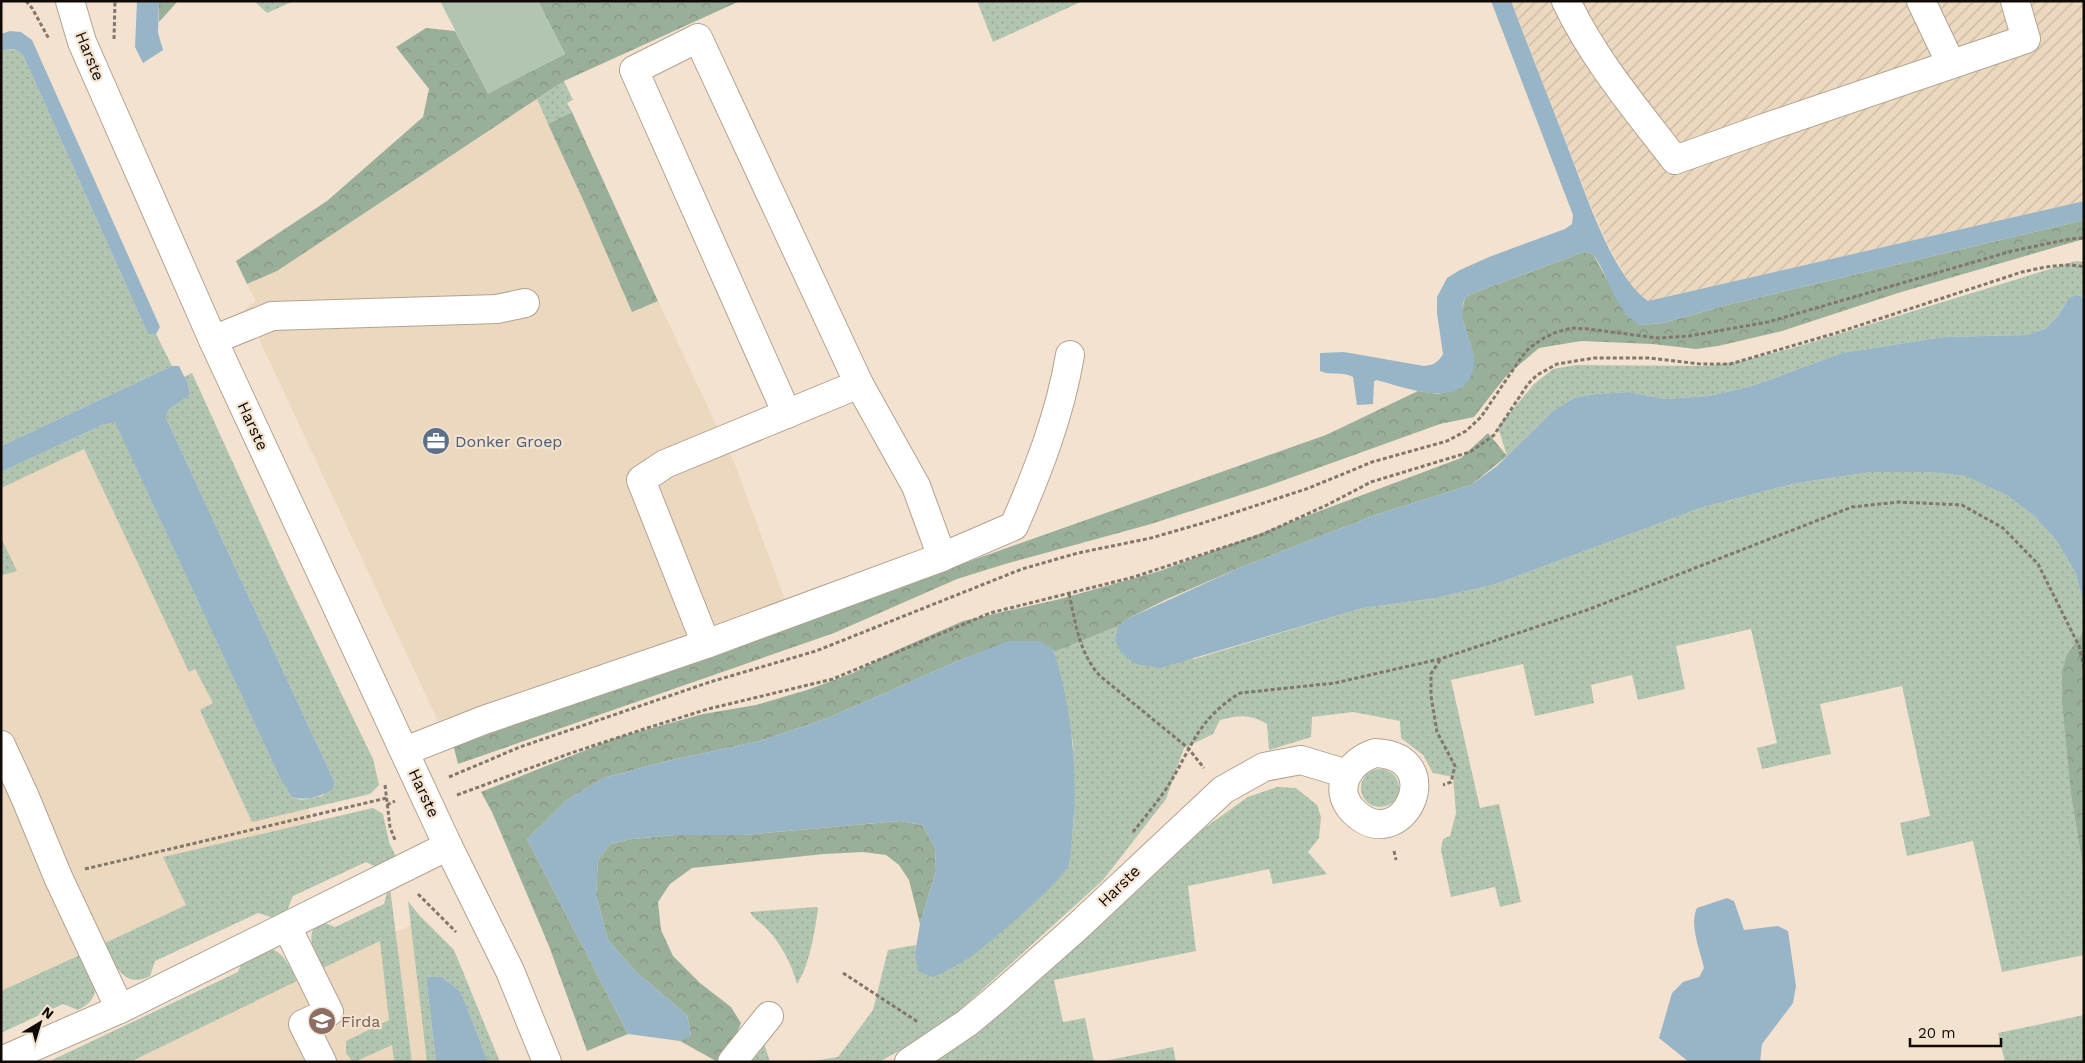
<svg xmlns="http://www.w3.org/2000/svg" width="2085" height="1063" font-family="'Work Sans',sans-serif">
  <defs>
    <pattern id="industrial-furrows" width="10" height="10" patternUnits="userSpaceOnUse" patternTransform="scale(1.25)"><rect width="10" height="10" fill="#ecd8be"/><path d="M-1 1l2-2M0 10L10 0M9 11l2-2" fill="none" stroke="#c9b8a2"/></pattern>
    <pattern id="grass-dots" width="8" height="8" patternUnits="userSpaceOnUse" patternTransform="scale(1.25)"><rect width="8" height="8" fill="#b1c5b1"/><path d="M2 2h.1M6 6h.1" fill="none" stroke="#97a897" stroke-width="1.8" stroke-linecap="round"/></pattern>
    <pattern id="forest-crowns" width="20" height="18" patternUnits="userSpaceOnUse" patternTransform="scale(1.25)"><rect width="20" height="18" fill="#99af99"/><path d="M2 6a3 3 0 1 1 6 0M12 15a3 3 0 1 1 6 0" fill="none" stroke="#839582"/></pattern>
  </defs>
  <rect width="100%" height="100%" fill="#f2e2cf"/>
  <g fill="#ecd8be">
    <path d="M537,99l48,105 47,108 26,-11 78,166 49,133 -64,25 -283,96 -193,-412 11,-8 -9,-17 30,-13z"/>
    <path d="M102,425l204,374 12,45 -317,147v-519z"/>
    <path d="M418,922l18,140h-306l266,-130z"/>
  </g>
  <path fill="url(#industrial-furrows)" d="M1511,1h573v200l-436,100 -12,-9 -8,-11 -19,-34 -17,-38z"/>
  <g fill="url(#grass-dots)">
    <path d="M254,1h40l-27,12z"/>
    <path d="M977,1h106l-90,41z"/>
    <path d="M6,49l11,1 6,5 125,279h8l16,32 -171,80v-395z"/>
    <path d="M564,81l9,19 -6,3 5,9 -24,12 -11,-25z"/>
    <path d="M2076,261l8,1v35l-8,-2 -7,3 -11,18 -13,13 -18,6 -84,2 -101,16 -90,33 -43,10 -44,3 -36,-7 -34,2 -21,4 -21,13 -46,45 -9,-29 36,-43 19,-15 23,-4 131,1 35,-5 51,-13z"/>
    <path d="M192,373l93,204 88,182 6,26 -9,9 -118,28 -52,-112 13,-7 -18,-34 -6,3 -105,-223 -83,39v-16l101,-47 13,-4 165,357 12,19 9,3 21,-4 12,-15 -168,-363 3,-9 21,-14 -2,-11 -4,-7z"/>
    <path d="M1872,472h56l39,4 41,20 26,20 22,24 19,32 9,32v27l-17,23 4,141 13,78v82l-82,17 -29,-131 -66,15 -7,-33 30,-7 -28,-130 -82,18 11,50 -69,15 -5,-21 20,-5 -26,-114 -75,17 9,43 -47,11 -6,-25 -41,10 3,18 -59,13 -12,-52 -72,16 29,128 19,-4 22,98 -21,5 -5,-20 -44,10 -10,-47 2,-11 7,-3 6,-23 -3,-36 -20,-4 -10,-18 -22,-17 -1,-17 -47,-9 -41,5 -1,20 -42,13 -2,-26c-17,-10 -28,-9 -47,-4l-7,14 -29,14 -18,51 -63,81 -163,148 -61,34h-72l31,-5 35,-47 15,-60 28,-5 -1,8 154,-88 5,-48 -1,-74 -19,-91 64,-26 -3,13 79,20 169,-51 73,-10 60,-14 207,-77 94,-24z"/>
    <path d="M1,538l16,33 -15,4 -1,-4z"/>
    <circle cx="1380" cy="788" r="19"/>
    <path d="M1277,787l19,1 21,17 4,12 -2,21 -11,14 19,22 -54,10 -4,-15 -81,17 8,65 -142,29 9,42 22,-4 9,44h-165l184,-149 90,-84 45,-32z"/>
    <path d="M373,808l10,6 6,28 8,17 -19,9 -12,-6 -73,34 -7,17 -12,5 -16,-5 -103,48 -5,15c-27,14 -36,-13 -45,-33l81,-38 -23,-48z"/>
    <path d="M390,888l22,174h-18l-2,-17 -35,16h-5l-6,-8v-12l43,-21 -9,-79 -57,27c-8,-18 -20,-31 -3,-47l15,6 49,-23 4,-15z"/>
    <path d="M408,901l12,15 34,34 46,112h-12l-27,-70 -19,-15 -16,1 10,84h-9z"/>
    <path d="M817,907l1,3c-4,24 -8,54 -21,74 -6,-21 -15,-39 -30,-55 -6,-7 -13,-9 -17,-17z"/>
    <path d="M268,948c17,4 21,18 29,33l-167,81h-82l190,-90 5,-13z"/>
    <path d="M84,953c8,23 23,43 -6,57l-15,-6 -62,29v-42z"/>
    <path d="M2084,1015v47h-79l-7,-29z"/>
    <path d="M764,1043l6,19h-19z"/>
    <path d="M1173,1047l3,15h-76z"/>
  </g>
  <g fill="url(#forest-crowns)">
    <path d="M159,1h19l-19,21z"/>
    <path d="M538,1h202l-176,80 -287,190 -30,13 -11,-23 91,-60 96,-84 6,-28 -33,-42 30,-19 29,3 33,62 77,-39z"/>
    <path d="M572,112l86,189 -26,11 -47,-108 -37,-80z"/>
    <path d="M2084,220v19l-186,54 -116,38 -64,15 -22,3 -44,-5 -71,-3 -42,7 -33,28 -32,41 -34,7 -172,62 -117,38 -146,40 -48,15 -123,54 -376,131 -5,-20 873,-309 92,-44 21,3 35,-37 -13,-43 4,-16 6,-4 113,-42 9,2 33,60 13,11 24,-2 64,-18z"/>
    <path d="M1488,433l19,23 -36,29 -96,30 -136,53 -74,32 -36,18 -11,8 -64,26 -1,-3 -86,8 -139,61 -68,23 -93,20 -64,17 -36,22 -40,39 101,195 -41,17 -38,-105 -57,-134 -11,-20 135,-54 87,-24 53,-9 51,-15 46,-17 44,-23 66,-29 97,-22 100,-28 301,-113z"/>
    <path d="M2084,631v242l-13,-78 -9,-95v-28l5,-18z"/>
    <path d="M900,821l22,4 13,23 1,23 -16,53 -11,-44 -10,-15 -13,-10 -23,-3 -39,2 -132,14 -22,16 -12,18 3,28 12,26 27,27 31,24 10,16 -8,21 -17,17 -36,-20 11,-6 -4,-20 -51,-43 -28,-32 -12,-45 2,-35 12,-16 22,-5 43,-4h68z"/>
  </g>
  <path fill="#b1c5b1" d="M440,1h98l27,53 -77,40z"/>
  <g fill="#97b5c6">
    <path d="M137,1h22l-1,32 5,17 -20,13 -8,-16z"/>
    <path d="M1491,1h20c18,48 37,95 55,142 17,42 45,133 82,158l436,-100v19l-357,85 -64,18 -24,2c-26,-16 -29,-48 -46,-71l-9,-2 -113,42 -6,4c-9,21 6,38 9,59 1,6 -1,13 -3,19 -13,33 -70,10 -95,4l-2,2 -1,22 -16,1 -4,-28c-10,-6 -22,-1 -33,-6v-18l24,-1 80,14c9,-1 14,-3 19,-12l-6,-41v-16l10,-19 13,-8 29,-13 76,-28 7,-5 1,-9z"/>
    <path d="M10,31l11,1 11,8 128,287 -4,7h-8l-125,-279c-7,-7 -13,-7 -22,-4v-17z"/>
    <path d="M2076,295l8,2v307l-9,-32 -19,-32 -22,-24 -26,-20 -42,-20 -38,-4h-56l-75,11 -94,24 -207,77 -60,14 -73,10 -203,60 -24,-4 -15,-11 -6,-14 3,-13 11,-8 110,-50 136,-53 96,-30 26,-19 56,-55 21,-13 21,-4 34,-2 36,7 44,-3 43,-10 90,-33 101,-16 84,-2 18,-6 13,-13 11,-18z"/>
    <path d="M172,366h7l9,18 2,11 -21,14 -3,9 168,363 -1,8c-13,8 -26,12 -41,8l-12,-19 -165,-356 -13,3 -101,47v-26z"/>
    <path d="M1009,641h31l13,8c19,57 26,129 19,188 -1,9 -1,19 -3,27 -5,17 -79,78 -96,91 -13,9 -26,16 -40,22l-15,-6 -3,-18 5,-29 16,-53 -1,-23 -13,-23 -22,-4 -157,14h-68l-43,4 -22,5 -12,16 -2,35 12,45 28,32 51,43 4,21 -11,5 -52,-7 -101,-195 40,-39 36,-22 64,-17 93,-20 68,-23 139,-61z"/>
    <path d="M1727,898l7,3 10,29 34,-4 10,5 8,55 -3,17 -31,41 -2,18h-71l-30,-24 13,-45 11,-11 16,-5 5,-9c-4,-18 -15,-43 -7,-60z"/>
    <path d="M426,977h16l19,15 27,70h-52z"/>
  </g>
  <g fill="none" stroke-linecap="round" stroke-linejoin="round">
    <g stroke="#b2a391" stroke-width="30">
      <g id="minor">
        <path d="M70,1l12,41 131,298 235,506 62,125 37,91"/>
        <path d="M1566,1c28,59 70,108 109,159l92,-33 259,-88 -11,-38"/>
        <path d="M1921,1l30,63"/>
        <path d="M213,340l59,-24 225,-7 28,-6"/>
        <path d="M942,557l72,-31c24,-55 46,-111 56,-171"/>
        <path d="M706,644l-65,-164 24,-16 194,-80"/>
        <path d="M1,745l24,52 33,80 62,132"/>
        <path d="M405,751l79,-31 222,-76 236,-87 -26,-71 -57,-102 -161,-346 -64,32 153,344"/>
        <path d="M1375,753c76,3 27,107 -22,58 -22,-23 -3,-50 22,-58z"/>
        <path d="M287,927l42,85 -26,12 19,38"/>
        <path d="M1,1061l119,-52 328,-163"/>
        <path d="M732,1062l37,-46"/>
        <path d="M909,1062l58,-39 30,-25 79,-70 147,-138 41,-23 37,-7 46,14"/>
      </g>
    </g>
    <g stroke="#82776b" stroke-width="3" stroke-dasharray="4 2.5" stroke-linecap="butt">
      <path d="M26,1l6,7 17,31"/>
      <path d="M114,39l1,-38"/>
      <path d="M1069,594c7,30 10,59 31,82l88,72 16,20"/>
      <path d="M1440,660l-9,14v22l6,36 18,34 -4,16 -8,3"/>
      <path d="M449,777l71,-30 190,-65 106,-31 206,-82 56,-16 73,-15 52,-15 106,-35 63,-26 75,-21 19,-10 15,-14 40,-59 8,-10 15,-10 10,-5 17,-5 17,1 70,9 31,-2 79,-14 244,-71 58,-12 14,-1"/>
      <path d="M385,785l5,42 5,13"/>
      <path d="M457,795l114,-42 73,-24 64,-20 125,-30 157,-66 144,-36 127,-42 66,-30 44,-23 99,-30 24,-17 34,-51 9,-9 20,-11 37,-6h55l51,6h30l106,-31 186,-61c19,-4 43,-10 62,-5"/>
      <path d="M387,805l8,-4"/>
      <path d="M1133,832c11,-14 23,-28 33,-43 26,-40 29,-68 74,-96l95,-10 105,-24 147,-49 265,-103 47,-5 63,3 41,23 35,36 41,82 5,22"/>
      <path d="M1394,851l2,9"/>
      <path d="M85,869l302,-71"/>
      <path d="M418,894l38,38"/>
      <path d="M843,973l75,49"/>
    </g>
    <use href="#minor" stroke="#fff" stroke-width="28"/>
  </g>
  <defs>
    <g id="office-disc" transform="scale(1.4375)"><circle r="9.5" fill="#5c6f8a" stroke="#f2e2cf"/><path d="M-6-3h4V-5.5h4V-3h4V5H-6ZM-1-4.5V-3h2v-1.5ZM-6 0V1H6V0Z" fill="#fff"/></g>
    <g id="university-disc" transform="scale(1.4375)"><circle r="9.5" fill="#8d6e63" stroke="#f2e2cf"/><path d="M0-5L7-2L0 1L-7-2ZM-4 1L0 2.5L4 1V4Q0 6-4 4Z" fill="#fff"/></g>
  </defs>
  <g fill-rule="evenodd">
    <use href="#office-disc" x="436" y="441"/>
    <use href="#university-disc" x="322" y="1021"/>
  </g>
  <g text-anchor="middle" dominant-baseline="central" stroke-width="4.5" stroke-linejoin="round" paint-order="stroke">
    <g font-size="16" fill="#0f0a05" stroke="#f2e2cf">
      <text transform="translate(90 56) rotate(68)">Harste</text>
      <text transform="translate(253 426) rotate(65)">Harste</text>
      <text transform="translate(424 793) rotate(65)">Harste</text>
      <text transform="translate(1119 886) rotate(-44)">Harste</text>
    </g>
    <g font-size="16" fill="#4e5e75" stroke="#f2e2cf" text-anchor="start">
      <text x="455" y="441">Donker Groep</text>
    </g>
    <g font-size="16" fill="#785e54" stroke="#f2e2cf" text-anchor="start">
      <text x="341" y="1021">Firda</text>
    </g>
  </g>
  <rect width="2085" height="1063" fill="none" stroke="#0f0a05" stroke-width="5"/>
  <g transform="translate(40 1023) rotate(38)" stroke="#f2e2cf" stroke-width="4" paint-order="stroke">
  <path d="M0-4L9 19L0 12L-9 19Z" fill="#0f0a05"/>
  <text y="-8" font-size="14" font-weight="bold" text-anchor="middle" fill="#0f0a05">N</text>
  </g>
  <path d="M1910 1038v8h91v-8" fill="none" stroke="#0f0a05" stroke-width="2.5"/>
  <text x="1918" y="1038" font-size="15" fill="#0f0a05" stroke="#f2e2cf" stroke-width="4" paint-order="stroke">20 m</text>
</svg>
